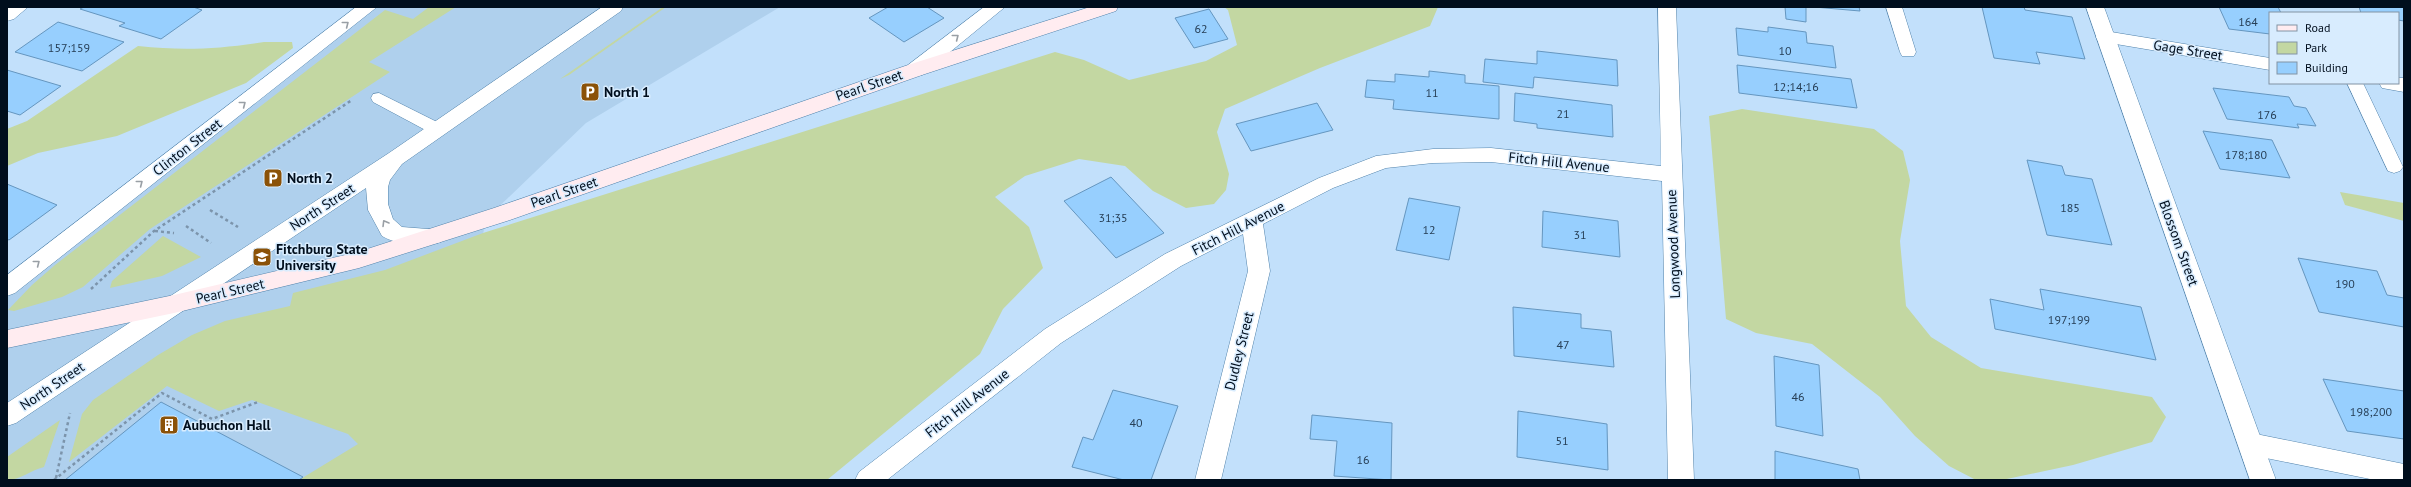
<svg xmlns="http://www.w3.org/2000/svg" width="2411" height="487" font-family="'PT Sans',sans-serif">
  <rect width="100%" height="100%" fill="#c2e0fb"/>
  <path fill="#afd0ed" d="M368,7h412l-194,116 -100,96 -51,261h-428v-193z"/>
  <g fill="#c3d7a2">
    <path d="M429,7h27l-87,55 21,10 -240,157 -67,58 -21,10 -48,14 -6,-1 24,-25 23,-20 330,-255 28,9z"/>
    <path d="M663,7h3l-97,68 -9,4z"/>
    <path d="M1224,7h214l-8,19 -110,42 -95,41 -8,23 12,42 -3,16 -12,14 -28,4 -33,-17 -28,-25 -46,-7 -54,17 -30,21 34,30 14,41 -40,41 -23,45 -153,126h-528l59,-36 -10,-10 -96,-34 -33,11 -52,-25 -98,76 13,-48 11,-14 65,-45 34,-20 33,-14 65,-15 3,-13 92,-23 98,-37 572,-181 29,8 45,20 77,-19 31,-16 -9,-35z"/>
    <path d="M264,42h28l1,6 -47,35 -129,53 -79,17 -31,13v-37l20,-8 111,-75c46,5 80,3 126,-4z"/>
    <path d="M1742,109l132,20 29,22 7,29 -10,61 6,65 25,31 50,31 171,29 14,20 -14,25 -79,23 -71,15h-26l-27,-14 -34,-30 -35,-39 -68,-53 -56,-11 -30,-14 -17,-203z"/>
    <path d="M2340,192l64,11v18l-59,-16z"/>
    <path d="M163,236l38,21 -39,19 -52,12 2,-7z"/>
    <path d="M60,420l-16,47c-13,3 -24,13 -37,13v-23z"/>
  </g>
  <g fill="#97cffe" stroke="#6596bf">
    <path d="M84,7h109l9,3 -41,29 -42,-13 6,-3 -45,-14z"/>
    <path d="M888,7h39l17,11 -40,24 -35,-24z"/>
    <path d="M1785,7h21v15l-20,-3z"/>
    <path d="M1814,7h45l1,4z"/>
    <path d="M1982,7h42l1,3 47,7 13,42 -49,-7 4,12 -46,-6z"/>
    <path d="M2219,7h59l3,6h-11v21l-41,-5z"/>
    <path d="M2359,7h45v14l-6,-1v-7h-37z"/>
    <path d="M1209,9l19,30 -34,9 -19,-30z"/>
    <path d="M58,22l66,20 -42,29 -67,-19z"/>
    <path d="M1768,27l38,5 1,11 26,3 3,22 -98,-13 -2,-27 32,4z"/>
    <path d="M1537,51l80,9 1,26 -84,-9 -1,11 -50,-6 2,-23 52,5z"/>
    <path d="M1737,65l114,14 6,29 -118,-15z"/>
    <path d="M7,70l54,16 -41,29 -13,-4z"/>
    <path d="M1429,71l36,4v8l34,3v33l-106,-10 1,-9 -29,-3 2,-17 28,2v-8l34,3z"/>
    <path d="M2213,88l76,9 5,9 12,2 10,18 -19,-2 2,4 -72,-9z"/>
    <path d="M1515,93l97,12 1,32 -76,-9v-4l-23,-3z"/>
    <path d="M1317,103l16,27 -82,21 -15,-27z"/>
    <path d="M2203,131l69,9 18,38 -70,-9z"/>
    <path d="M2027,160l35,6 3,9 27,4 20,66 -65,-10z"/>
    <path d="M1111,177l53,56 -48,25 -52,-57z"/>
    <path d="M7,184l50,21 -48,35 -2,-1z"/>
    <path d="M1409,198l51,9 -11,53 -53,-10z"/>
    <path d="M1543,211l75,10 2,36 -78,-10z"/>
    <path d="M2298,258l79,13 10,24 17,3v29l-85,-15z"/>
    <path d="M2040,289l101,18 15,53 -161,-31 -5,-30 54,11z"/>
    <path d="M1513,307l68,7v14l30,3 3,36 -100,-11z"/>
    <path d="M1774,356l45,9 4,71 -47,-10z"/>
    <path d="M2323,379l81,12v48l-57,-8z"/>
    <path d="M1113,390l65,16 -27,74h-27l-52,-13 11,-30 10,3z"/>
    <path d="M161,402l142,75 -4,3h-234z"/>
    <path d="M1518,411l89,13 1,46 -91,-13z"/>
    <path d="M1312,415l80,8 -1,57 -57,-4 3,-35 -27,-2z"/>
    <path d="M1775,451l83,18 2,11h-85z"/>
  </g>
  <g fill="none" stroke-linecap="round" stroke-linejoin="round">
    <g stroke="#5283ab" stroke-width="1">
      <g id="service">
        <path d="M1886,7h16l14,45 -2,4h-12l-2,-4z"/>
        <path d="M2347,83h16l40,84 -3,4 -6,2 -6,-2z"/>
        <path d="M379,93l64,32 2,4 -2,4h-12l-58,-31 -2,-4 2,-4z"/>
      </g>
    </g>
    <g stroke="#5283ab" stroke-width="1">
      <g id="minor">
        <path d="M7,7h21l-14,12 -7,2z"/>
        <path d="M356,7h21l-362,286 -8,3v-21z"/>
        <path d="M984,7h21l-83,68 -7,1 -7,-1 -3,-5 3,-5z"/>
        <path d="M1658,7h18l18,473h-26l-6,-299 -171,-19 -58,1 -47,5 -53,20 -70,36 7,47 -49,209h-26l53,-209 -5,-37 -62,32 -120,77 -174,137h-32l4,-8 186,-143 120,-75 154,-76 57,-22 57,-7 58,-1 170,18z"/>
        <path d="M2105,31l165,27v12l-172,-29 -2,-4 2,-4z"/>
        <path d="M2398,78h6v14l-22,-4 -3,-5h19z"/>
        <path d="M2251,433l153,31v16h-29l-124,-25 -9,-4 -3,-7 3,-7z"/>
      </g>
    </g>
    <g stroke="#5283ab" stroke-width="1">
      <g id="tertiary">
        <path d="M602,7h21l-2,4 -219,153 -12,16 -2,7v17l5,15 9,8 39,3 3,6 -3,6c-18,5 -42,4 -59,-6l-14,-26 -2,-22 -350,235 -9,3v-23l382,-250z"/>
        <path d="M2086,7h18l172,473h-26z"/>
      </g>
    </g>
    <g stroke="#5283ab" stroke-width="1">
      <path id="secondary" d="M1090,7h28l-2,4 -194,64 -412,145 -151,48 -185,45 -167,35v-18l167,-35 184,-43 136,-44 414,-143z"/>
    </g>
    <g stroke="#7c94ab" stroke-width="2.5" stroke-dasharray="3 3" stroke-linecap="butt">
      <path d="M210,210l28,17"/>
      <path d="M186,226l25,17"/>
      <path d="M155,231l19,2"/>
      <path d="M91,289l63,-58 198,-131"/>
      <path d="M56,478l14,-65"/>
      <path d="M54,480l108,-87 50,26 46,-17"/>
    </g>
    <use href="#service" fill="#fff" fill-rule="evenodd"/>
    <use href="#minor" fill="#fff" fill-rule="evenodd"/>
    <use href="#tertiary" fill="#fff" fill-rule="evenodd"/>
    <use href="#secondary" fill="#ffecf0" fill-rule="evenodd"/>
  </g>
  <defs><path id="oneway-chevron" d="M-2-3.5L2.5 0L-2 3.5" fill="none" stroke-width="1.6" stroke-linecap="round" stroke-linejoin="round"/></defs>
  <g stroke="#999fa5">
    <use href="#oneway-chevron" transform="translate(346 24) rotate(-38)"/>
    <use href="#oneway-chevron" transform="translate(956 37) rotate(-38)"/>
    <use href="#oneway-chevron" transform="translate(243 104) rotate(-38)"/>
    <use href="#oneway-chevron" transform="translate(140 183) rotate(-38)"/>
    <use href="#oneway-chevron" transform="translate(385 223) rotate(-121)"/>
    <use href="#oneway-chevron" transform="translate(37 263) rotate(-38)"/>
  </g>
  <defs>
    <g id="parking-square" transform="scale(1)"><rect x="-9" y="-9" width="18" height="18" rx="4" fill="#8b5208" stroke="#d8ecfe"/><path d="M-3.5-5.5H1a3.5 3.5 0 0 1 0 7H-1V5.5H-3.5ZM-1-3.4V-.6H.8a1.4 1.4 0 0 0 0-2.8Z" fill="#fff"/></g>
    <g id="university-square" transform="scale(1)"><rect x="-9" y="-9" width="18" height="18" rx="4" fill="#8b5208" stroke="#d8ecfe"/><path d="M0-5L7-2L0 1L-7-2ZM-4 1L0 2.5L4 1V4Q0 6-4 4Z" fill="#fff"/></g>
    <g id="building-square" transform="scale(1)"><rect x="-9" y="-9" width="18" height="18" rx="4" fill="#8b5208" stroke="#d8ecfe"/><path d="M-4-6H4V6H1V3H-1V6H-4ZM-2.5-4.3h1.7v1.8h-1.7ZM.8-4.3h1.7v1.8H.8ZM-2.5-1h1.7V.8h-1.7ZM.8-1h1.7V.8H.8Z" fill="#fff"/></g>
  </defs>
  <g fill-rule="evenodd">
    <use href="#parking-square" x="590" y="92"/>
    <use href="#parking-square" x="273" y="178"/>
    <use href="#university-square" x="262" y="257"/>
    <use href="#building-square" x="169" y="425"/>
  </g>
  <g text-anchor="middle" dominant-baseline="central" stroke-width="3" stroke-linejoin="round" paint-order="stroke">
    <g font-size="12" fill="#263e55">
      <text x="2248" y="21">164</text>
      <text x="1201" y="28">62</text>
      <text x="69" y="47">157;159</text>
      <text x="1785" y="50">10</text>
      <text x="1796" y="86">12;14;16</text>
      <text x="1432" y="92">11</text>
      <text x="1563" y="113">21</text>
      <text x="2267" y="114">176</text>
      <text x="2246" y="154">178;180</text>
      <text x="2070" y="207">185</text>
      <text x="1113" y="217">31;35</text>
      <text x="1429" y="229">12</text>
      <text x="1580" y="234">31</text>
      <text x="2345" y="283">190</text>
      <text x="2069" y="319">197;199</text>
      <text x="1563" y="344">47</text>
      <text x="1798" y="396">46</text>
      <text x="2371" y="411">198;200</text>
      <text x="1136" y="422">40</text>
      <text x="1562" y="440">51</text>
      <text x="1363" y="459">16</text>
    </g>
    <g font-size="14" fill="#000e1d" stroke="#d8ecfe">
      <text transform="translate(2188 50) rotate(9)">Gage Street</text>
      <text transform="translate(869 85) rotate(-19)">Pearl Street</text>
      <text transform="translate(187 147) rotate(-38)">Clinton Street</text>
      <text transform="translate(1559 162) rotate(6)">Fitch Hill Avenue</text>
      <text transform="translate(564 192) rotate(-19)">Pearl Street</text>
      <text transform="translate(322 207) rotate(-33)">North Street</text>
      <text transform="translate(1238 228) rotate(-27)">Fitch Hill Avenue</text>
      <text transform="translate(2179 243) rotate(70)">Blossom Street</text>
      <text transform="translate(1673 244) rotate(-92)">Longwood Avenue</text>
      <text transform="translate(230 291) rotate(-13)">Pearl Street</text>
      <text transform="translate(1239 351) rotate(-76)">Dudley Street</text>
      <text transform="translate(52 386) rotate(-34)">North Street</text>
      <text transform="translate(967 403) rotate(-38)">Fitch Hill Avenue</text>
    </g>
    <g font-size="14" font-weight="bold" fill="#000e1d" stroke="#d8ecfe" text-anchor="start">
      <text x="604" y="92">North 1</text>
      <text x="287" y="178">North 2</text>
      <text x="276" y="249">Fitchburg State<tspan x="276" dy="16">University</tspan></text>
      <text x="183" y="425">Aubuchon Hall</text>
    </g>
  </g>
  <rect width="2411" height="487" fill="none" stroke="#000e1d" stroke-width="16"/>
  <rect x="2269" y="12" width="130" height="72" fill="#d8ecfe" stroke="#8293a4"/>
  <rect x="2277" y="25" width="20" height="6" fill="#ffecf0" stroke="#8293a4"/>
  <text x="2305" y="32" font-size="12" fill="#000e1d">Road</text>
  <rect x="2277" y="42" width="20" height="12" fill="#c3d7a2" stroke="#8293a4"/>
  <text x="2305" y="52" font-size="12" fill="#000e1d">Park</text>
  <rect x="2277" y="62" width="20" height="12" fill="#97cffe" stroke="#8293a4"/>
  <text x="2305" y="72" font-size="12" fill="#000e1d">Building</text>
</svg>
